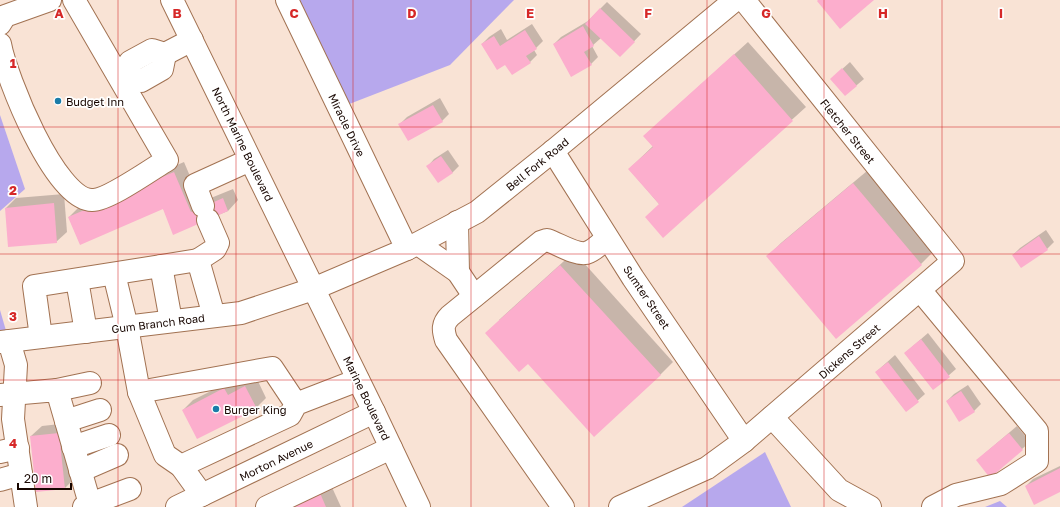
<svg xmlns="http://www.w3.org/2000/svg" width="1060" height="507" font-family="'Golos Text',sans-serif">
  <rect width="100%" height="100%" fill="#f9e3d5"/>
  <g fill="#b7a8ed">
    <path d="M287,0h227l-64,65 -111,43z"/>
    <path d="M0,115l25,74 -25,22z"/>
    <path d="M0,310l9,31 -9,1z"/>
    <path d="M765,452l26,55h-109z"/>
    <path d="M1000,501l7,6h-22z"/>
  </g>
  <g fill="#0003">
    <path d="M607,2l34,32 -21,22 -19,-18 -9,8 6,11 -7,7 -37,-20 7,-7 27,-16z"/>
    <path d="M532,24l11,17 -9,9 3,5 -7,7 -24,1 -24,-19 7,-7 12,-8 6,11z"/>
    <path d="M748,42l58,65 -143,129 -4,-32 -30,-35 24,-23 -9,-10z"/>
    <path d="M850,62l14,17 -19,16 -6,-23z"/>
    <path d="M440,98l9,16 -7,7 -42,3 7,-7z"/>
    <path d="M448,150l11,16 -7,7 -24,-7 6,-7z"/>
    <path d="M184,162l17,40 32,-13 5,11 -10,11 -54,22 -11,-25 -94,9 10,-10z"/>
    <path d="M867,171l67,80 -13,13 -153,-8 13,-13z"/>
    <path d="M64,194l3,38 -11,10 -50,-34 10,-10z"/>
    <path d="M1046,230l8,12 -7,7 -26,18 -8,-12 7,-7z"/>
    <path d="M574,252l99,110 -13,13 -161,-55z"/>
    <path d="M928,333l28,36 -23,20 -28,-36z"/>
    <path d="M895,355l30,39 -19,17 -30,-39z"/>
    <path d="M256,377l10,21 -10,10 -73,2 10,-10 42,-21 3,7z"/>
    <path d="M968,385l13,19 -7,7 -27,-10 7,-7z"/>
    <path d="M69,423l6,55 -10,10 -34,-52 11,-10z"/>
    <path d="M1017,426l13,16 -39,34 -7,-22z"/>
    <path d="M1060,466v25l-34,-5 7,-7z"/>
    <path d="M330,483l11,24h-62z"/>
  </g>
  <g fill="#fcaecd">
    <path d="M818,0h56l-34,29 -23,-28z"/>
    <path d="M600,8l35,34 -15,15 -35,-33z"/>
    <path d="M583,26l11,20 -10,6 8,13 -21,12 -18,-33z"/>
    <path d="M525,30l12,19 -11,7 5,7 -19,12 -7,-10 -8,5 -16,-26 13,-8 6,10z"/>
    <path d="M734,54l59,67 -130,117 -18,-21 14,-13 -31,-35 25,-22 -10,-11z"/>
    <path d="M842,68l15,18 -12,10 -15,-17z"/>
    <path d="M433,105l10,17 -35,19 -10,-17z"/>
    <path d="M441,156l12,17 -15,10 -12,-17z"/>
    <path d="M174,172l17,40 32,-14 5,13 -55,24 -10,-26 -83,36 -12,-28z"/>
    <path d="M853,183l69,82 -86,74 -70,-83z"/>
    <path d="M54,203l3,40 -49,4 -3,-39z"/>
    <path d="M1039,236l9,14 -27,18 -9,-13z"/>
    <path d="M560,265l101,110 -67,62 -66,-73 -9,8 -34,-39z"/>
    <path d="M921,339l29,38 -17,13 -29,-37z"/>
    <path d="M888,362l31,40 -13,10 -31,-40z"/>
    <path d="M245,386l12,23 -60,30 -15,-29 42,-22 4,7z"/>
    <path d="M961,391l14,21 -16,10 -13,-21z"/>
    <path d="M59,433l6,56 -29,3 -6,-56z"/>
    <path d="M1009,433l14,17 -33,28 -14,-18z"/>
    <path d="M1060,468v24l-26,13 -9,-19z"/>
    <path d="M320,493l6,14h-37z"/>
  </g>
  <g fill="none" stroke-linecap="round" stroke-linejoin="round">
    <g stroke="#a27252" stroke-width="24">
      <g id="minor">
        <path d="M287,0l120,249"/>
        <path d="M0,24l5,-8 45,-16"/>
        <path d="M0,44c6,33 55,156 92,156 15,1 60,-31 75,-40l-93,-160"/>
        <path d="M127,74l3,-12 22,-12 13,4 27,-14"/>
        <path d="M127,74l14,7 21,-12 3,-15"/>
        <path d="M553,151l80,127 111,163"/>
        <path d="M203,206l-8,-21 55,-25"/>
        <path d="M208,220l10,23 -3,6 -17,11 16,56"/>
        <path d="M457,222l1,50"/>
        <path d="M418,244l40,28 16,24"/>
        <path d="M161,266l37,-6"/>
        <path d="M114,274l13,53 12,65"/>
        <path d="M77,280l9,52"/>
        <path d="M920,290l117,141v30l-36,23 -45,11 -23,12"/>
        <path d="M41,337l-7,-51 127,-20 10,55"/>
        <path d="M9,341l7,24 -3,54 13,88"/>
        <path d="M57,390l33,-7"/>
        <path d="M0,395l57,-5 33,114 -6,3"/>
        <path d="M296,404l-24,-36 -133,24 26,63 16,11 109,-51 6,-11 62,-24"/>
        <path d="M772,417l67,73 31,17"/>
        <path d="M66,421l34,-11"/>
        <path d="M73,447l36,-12"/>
        <path d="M0,452l18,-4"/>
        <path d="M181,466l21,29"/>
        <path d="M80,471l37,-16"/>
        <path d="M0,480l21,-6"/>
        <path d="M90,504l40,-15"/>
        <path d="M177,507l197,-95"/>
        <path d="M267,507l124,-59"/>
        <path d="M563,507l-117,-167c-3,-10 -4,-16 4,-24l91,-74 6,-2c10,3 28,15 39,13 8,-2 15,-10 21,-15"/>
        <path d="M620,507l87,-39 37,-27 209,-180 -209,-261"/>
      </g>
    </g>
    <g stroke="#a27252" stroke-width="24">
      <g id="major">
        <path d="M172,0l202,412 45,95"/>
        <path d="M0,342l241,-29 72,-24 94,-40 70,-37 76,-61 182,-151"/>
      </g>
    </g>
    <use href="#minor" stroke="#fff" stroke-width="22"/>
    <use href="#major" stroke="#fff" stroke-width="22"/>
  </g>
  <path fill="none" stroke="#d62828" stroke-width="1" stroke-opacity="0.55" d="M118,0v507M236,0v507M353,0v507M471,0v507M589,0v507M707,0v507M824,0v507M942,0v507M0,127h1060M0,254h1060M0,380h1060"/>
  <g fill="#1a7ca8" stroke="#fff" stroke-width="1.5">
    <circle cx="58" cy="101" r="4"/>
    <circle cx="216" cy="409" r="4"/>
  </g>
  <g text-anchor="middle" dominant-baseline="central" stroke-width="3.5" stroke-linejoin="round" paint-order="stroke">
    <g font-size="11" fill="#170600" stroke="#fff" text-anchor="start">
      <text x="66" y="101">Budget Inn</text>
      <text x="224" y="409">Burger King</text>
    </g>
    <g font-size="11" fill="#170600" stroke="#fff">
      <text transform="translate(347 125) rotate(64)">Miracle Drive</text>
      <text transform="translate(848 131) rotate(51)">Fletcher Street</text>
      <text transform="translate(243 144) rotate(64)">North Marine Boulevard</text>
      <text transform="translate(537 164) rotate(-39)">Bell Fork Road</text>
      <text transform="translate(647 297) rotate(56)">Sumter Street</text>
      <text transform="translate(158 323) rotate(-7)">Gum Branch Road</text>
      <text transform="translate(849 351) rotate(-41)">Dickens Street</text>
      <text transform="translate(367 398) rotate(64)">Marine Boulevard</text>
      <text transform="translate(276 460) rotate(-26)">Morton Avenue</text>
    </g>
  </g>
  <g font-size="13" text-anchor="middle" font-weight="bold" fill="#d62828" stroke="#fff" stroke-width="3.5" stroke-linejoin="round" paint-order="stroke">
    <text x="59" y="18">A</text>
    <text x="177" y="18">B</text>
    <text x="294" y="18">C</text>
    <text x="412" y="18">D</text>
    <text x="530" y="18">E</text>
    <text x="648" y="18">F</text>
    <text x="766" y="18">G</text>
    <text x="883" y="18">H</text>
    <text x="1001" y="18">I</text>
    <text x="13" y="68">1</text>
    <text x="13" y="195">2</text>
    <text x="13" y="321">3</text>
    <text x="13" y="448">4</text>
  </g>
  <path d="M18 483v6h53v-6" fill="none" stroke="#170600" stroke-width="2"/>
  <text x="24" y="483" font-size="12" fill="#170600" stroke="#ffffff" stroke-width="3" paint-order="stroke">20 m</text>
</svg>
